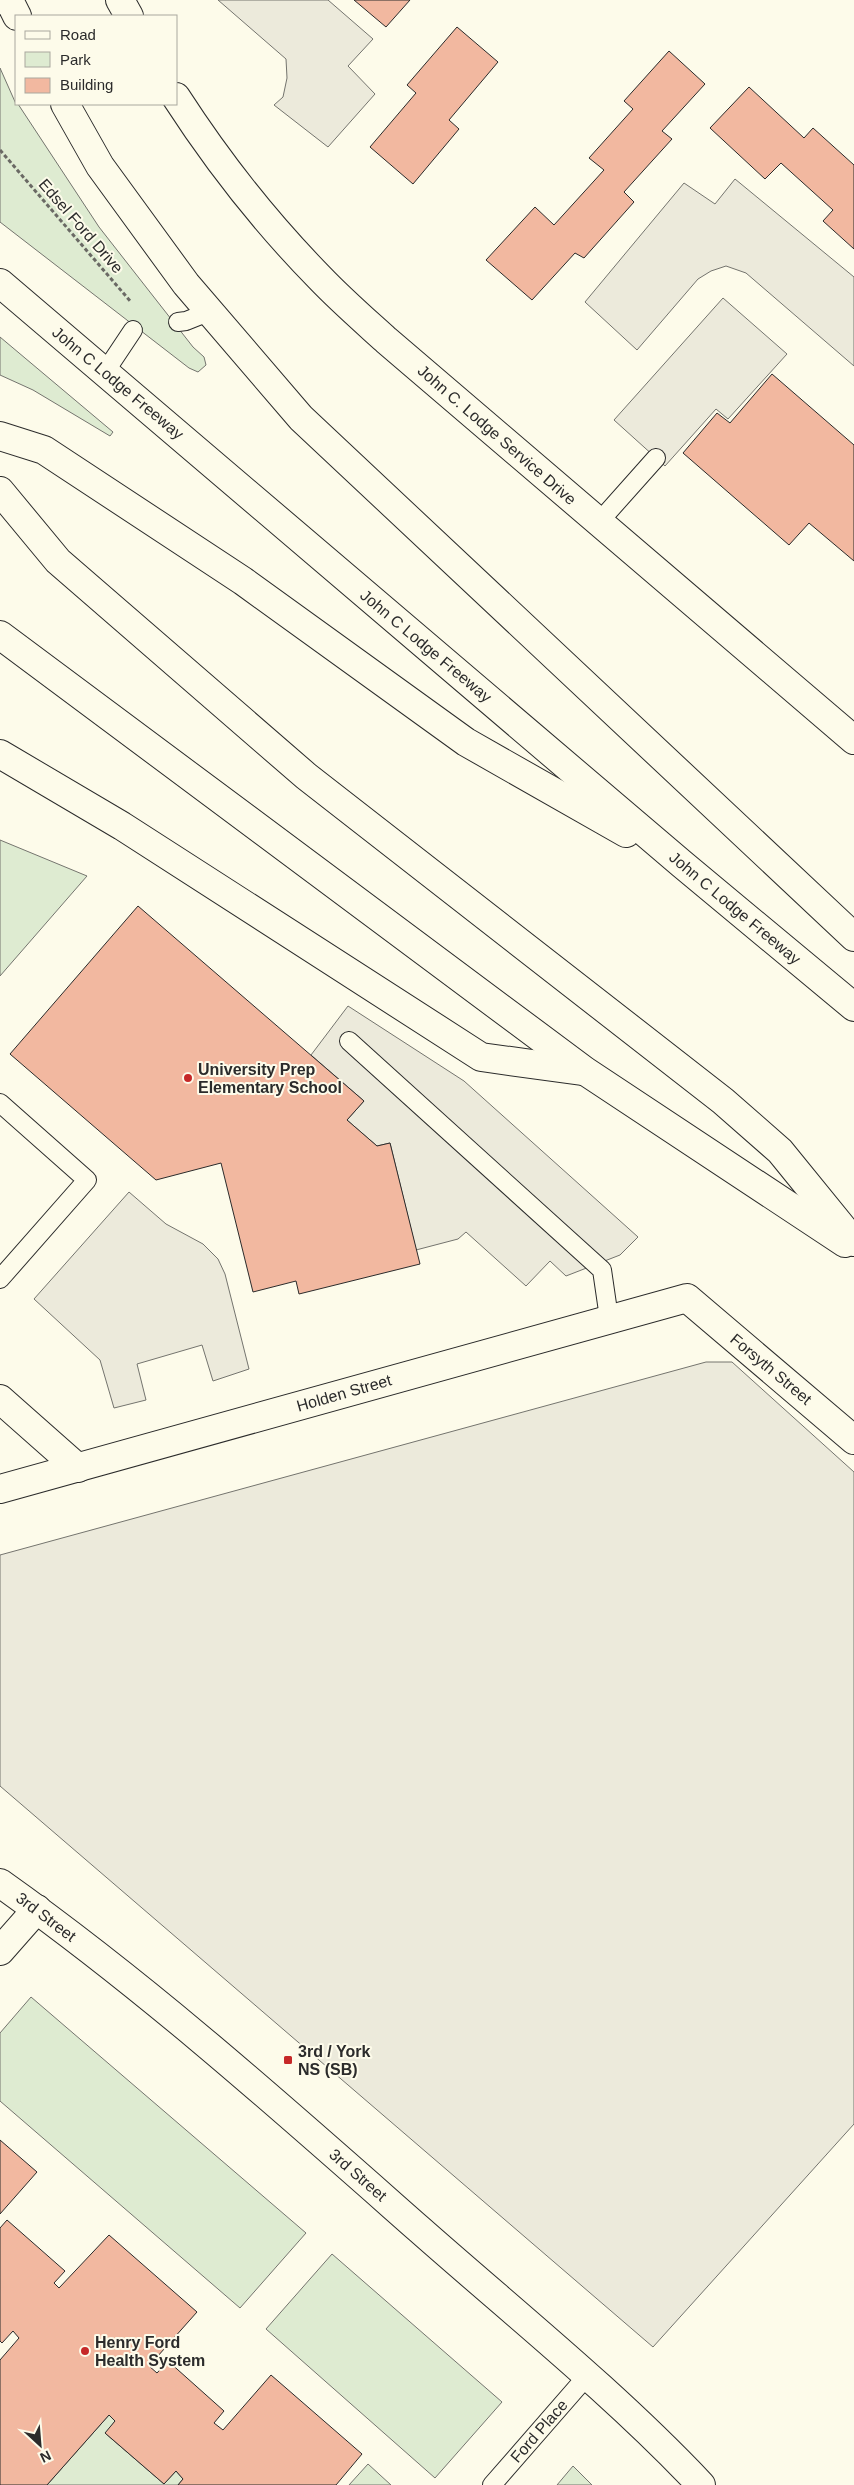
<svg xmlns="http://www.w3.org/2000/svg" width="854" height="2485" font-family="Helvetica,sans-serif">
  <rect width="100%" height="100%" fill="#fdfbea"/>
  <g fill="#deebd1" stroke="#74746e">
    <path d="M0,68l16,36h2l81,123 94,120 11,10 2,8 -8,7 -9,-4 -189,-146z"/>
    <path d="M0,337l113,95 -3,4 -77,-46 -33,-15z"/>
    <path d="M0,840l87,36 -87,100z"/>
    <path d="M31,1997l275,236 -66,75 -240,-207v-68z"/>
    <path d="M332,2254l170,148 -67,76 -169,-149z"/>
    <path d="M109,2415l6,6 -9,13 58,50 12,-13 7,8 -5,6h-131z"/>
    <path d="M368,2464l23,21h-42z"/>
    <path d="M573,2466l19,19h-35z"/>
  </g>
  <g fill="#eceadb" stroke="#74746e">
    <path d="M218,0h110l45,39 -25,27 27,28 -47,53 -54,-42 9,-8 4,-19 -1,-19z"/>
    <path d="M735,179l119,98v89l-108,-93 -20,-7 -15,5 -13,8 -61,71 -52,-48 99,-119 31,21z"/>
    <path d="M723,298l64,56 -59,65 -12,-10 -51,57 -51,-46z"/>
    <path d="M348,1006l116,75 174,156 -18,18 -54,21 -16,-15 -24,25 -60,-54 -8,7 -42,11 -26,-107 -13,3 -30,-26 17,-19 -53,-46z"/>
    <path d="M129,1192l37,32 37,20 15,15 7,15 24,95 -36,12 -11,-36 -65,19 9,36 -32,8 -14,-48 -66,-61z"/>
    <path d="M706,1362h26l122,110v652l-201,223 -653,-561v-231z"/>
  </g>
  <g fill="#f2b8a0" stroke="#2b2b2b">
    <path d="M354,0h56l-24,27z"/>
    <path d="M457,27l41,35 -49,58 10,9 -46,55 -43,-37 46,-54 -9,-8z"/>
    <path d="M669,51l36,33 -43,47 10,8 -48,53 10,10 -50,56 -9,-5 -43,47 -46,-40 49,-53 19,18 50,-55 -15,-12 44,-49 -9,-8z"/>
    <path d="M749,87l55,51 9,-10 41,37v84l-31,-28 10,-11 -52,-47 -16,16 -55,-51z"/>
    <path d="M772,374l82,71v116l-45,-38 -20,22 -106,-92 34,-40 13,10z"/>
    <path d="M138,906l226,195 -17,19 30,26 13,-3 30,121 -121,30 -3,-13 -43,11 -32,-129 -65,17 -146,-126z"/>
    <path d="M0,2140l37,32 -37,42z"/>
    <path d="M7,2220l58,51 -11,12 5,5 50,-53 88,77 -48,54 8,7 11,-12 56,50 -10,12 9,7 48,-55 91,79 -26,31h-158l5,-6 -7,-8 -12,13 -59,-51 10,-12 -6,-6 -62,70h-47v-125l19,-22 -6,-7 -11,12 -2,-2v-113z"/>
  </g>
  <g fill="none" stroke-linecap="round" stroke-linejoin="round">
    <g stroke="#2b2b2b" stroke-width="20">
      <g id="lane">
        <path d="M178,322l8,-1 25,-10"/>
        <path d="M105,372l28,-42"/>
        <path d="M599,522l57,-64"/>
        <path d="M349,1041l253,229 7,48"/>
        <path d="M0,1103l87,77 -87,99"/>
        <path d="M492,2485l95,-109"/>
      </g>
    </g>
    <g stroke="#2b2b2b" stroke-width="30">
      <g id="street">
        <path d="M120,0l9,16"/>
        <path d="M176,97c42,65 90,126 144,181 21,22 44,42 66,62l468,400"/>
        <path d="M0,1399l78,69"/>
        <path d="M0,1489l687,-191 167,142"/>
        <path d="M0,1951l37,-42"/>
      </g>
    </g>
    <g stroke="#2b2b2b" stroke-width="30">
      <path id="secondary" d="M0,1883c148,105 283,226 419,346 95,84 195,164 282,256"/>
    </g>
    <g stroke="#2b2b2b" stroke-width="30">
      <g id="highway">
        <path d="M9,0l8,16"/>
        <path d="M65,104l35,62 86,118 115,134 553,519"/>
        <path d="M0,283l682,581 172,143"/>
        <path d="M0,436l44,14 199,131 223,161 160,91"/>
        <path d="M0,491l58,70 248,215 417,325 57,50 74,91"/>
        <path d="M0,635l585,436 260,172"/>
        <path d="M0,754l122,72 359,231 101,14"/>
      </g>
    </g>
    <path stroke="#6a6964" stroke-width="3" stroke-dasharray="4 2.5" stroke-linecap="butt" d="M0,150l131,152"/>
    <use href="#lane" stroke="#fdfbea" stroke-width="18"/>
    <use href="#street" stroke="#fdfbea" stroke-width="28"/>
    <use href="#secondary" stroke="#fdfbea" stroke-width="28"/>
    <use href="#highway" stroke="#fdfbea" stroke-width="28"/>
  </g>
  <g fill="#c62828" stroke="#fdfbea" stroke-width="2">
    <circle cx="188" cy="1078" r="5"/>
    <rect x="283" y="2055" width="10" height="10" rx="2.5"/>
    <circle cx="85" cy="2351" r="5"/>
  </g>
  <g text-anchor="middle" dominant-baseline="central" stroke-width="4" stroke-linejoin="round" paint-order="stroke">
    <g font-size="16" fill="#2b2b2b" stroke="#fdfbea">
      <text transform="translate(81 226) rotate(49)">Edsel Ford Drive</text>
      <text transform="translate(118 383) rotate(40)">John C Lodge Freeway</text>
      <text transform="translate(497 435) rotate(41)">John C. Lodge Service Drive</text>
      <text transform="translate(426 646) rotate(40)">John C Lodge Freeway</text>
      <text transform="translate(735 908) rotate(40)">John C Lodge Freeway</text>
      <text transform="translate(771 1369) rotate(40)">Forsyth Street</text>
      <text transform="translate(344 1393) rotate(-16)">Holden Street</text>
      <text transform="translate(46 1917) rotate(37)">3rd Street</text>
      <text transform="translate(358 2175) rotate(41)">3rd Street</text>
      <text transform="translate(539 2431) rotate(-49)">Ford Place</text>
    </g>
    <g font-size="16" font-weight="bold" fill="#2b2b2b" stroke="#fdfbea" text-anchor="start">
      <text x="198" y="1069">University Prep<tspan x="198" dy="18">Elementary School</tspan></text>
      <text x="298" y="2051">3rd / York<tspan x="298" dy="18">NS (SB)</tspan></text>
      <text x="95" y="2342">Henry Ford<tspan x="95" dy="18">Health System</tspan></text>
    </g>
  </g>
  <rect x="15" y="15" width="162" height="90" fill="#fdfbea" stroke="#a9a89e"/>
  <rect x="25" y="31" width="25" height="8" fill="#fdfbea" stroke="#a9a89e"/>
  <text x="60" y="40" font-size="15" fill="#2b2b2b">Road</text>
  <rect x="25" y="52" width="25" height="15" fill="#deebd1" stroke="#a9a89e"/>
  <text x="60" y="65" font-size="15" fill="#2b2b2b">Park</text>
  <rect x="25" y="78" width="25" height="15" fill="#f2b8a0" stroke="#a9a89e"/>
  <text x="60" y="90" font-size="15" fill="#2b2b2b">Building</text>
  <g transform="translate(40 2445) rotate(154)" stroke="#fdfbea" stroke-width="4" paint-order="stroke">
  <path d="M0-4L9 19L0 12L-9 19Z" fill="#2b2b2b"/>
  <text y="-8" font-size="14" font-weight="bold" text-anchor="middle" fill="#2b2b2b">N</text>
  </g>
</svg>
